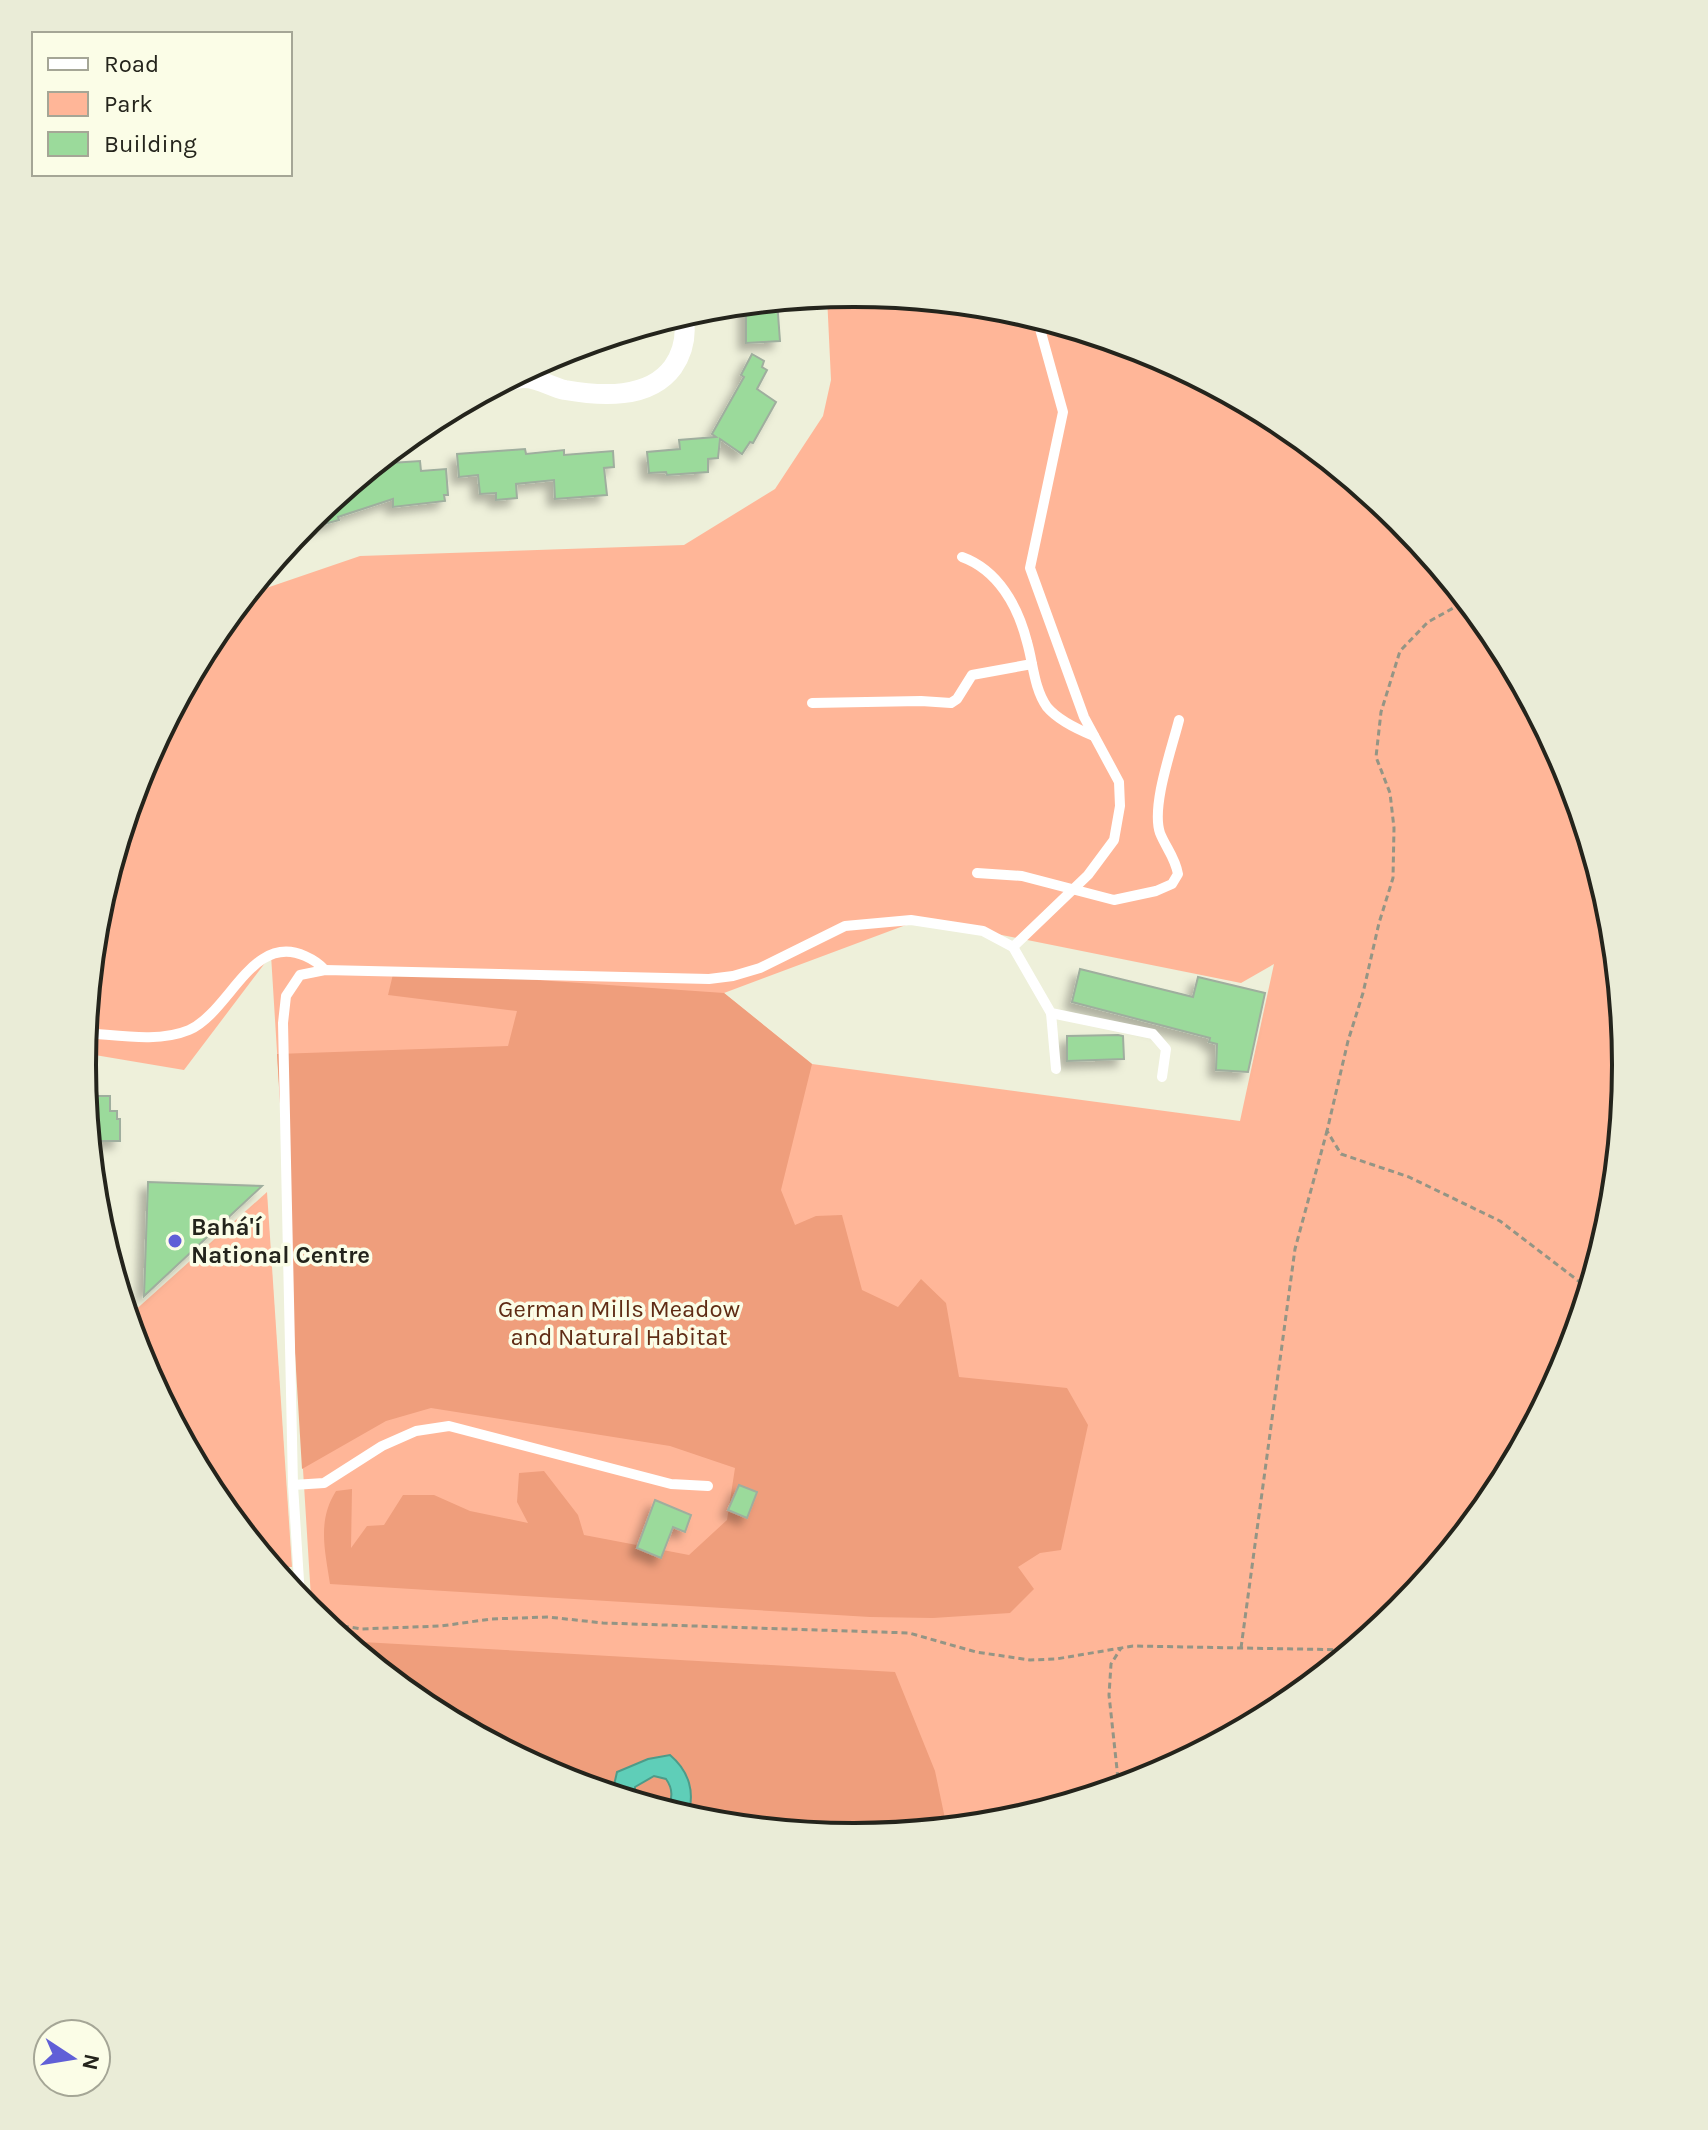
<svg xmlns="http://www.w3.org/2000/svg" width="1708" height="2130" font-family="Karla,sans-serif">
  <defs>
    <filter id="shadow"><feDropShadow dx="-7" dy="7" stdDeviation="4" flood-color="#0004"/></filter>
  </defs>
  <rect width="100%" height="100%" fill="#eef0da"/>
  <g fill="#ffb698" fill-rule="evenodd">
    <path d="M854,293l151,15 145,44 133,71 117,96 96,117 71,134 44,145 15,150 -15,151 -44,145 -71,133 -96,117 -117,96 -134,71 -145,44 -150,15 -151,-15 -145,-44 -133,-71 -113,-93 -41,-659 -87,115 -101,-17 14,-139 44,-145 71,-133 34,-41 114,-39 324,-11 91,-56 48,-73 8,-36 -4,-84zM922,919l319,64 33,-19 -34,157 -428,-57 -88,-71z"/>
    <path d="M267,1192l25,375h-20l-60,-73 -71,-134 -10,-32 1,-15z"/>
  </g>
  <g fill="#ef9e7c">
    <path d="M394,970l330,23 88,71 -31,126 14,35 21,-9 26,-1 20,75 36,17 23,-28 25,24 13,74 108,11 21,37 -27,125 -21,3 -22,14 16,22 -24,24 -77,5 -63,-1 -540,-33c-5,-34 -13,-63 6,-93l16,-2 -1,59 16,-22 17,-1 19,-30h31l36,16 58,12 -11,-21 2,-29 25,-2 34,44 6,20 105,20 38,-35 8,-52 -65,-22 -239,-38 -45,13 -84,48 -25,-415 231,-8 9,-35 -129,-16z"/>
    <path d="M344,1641l551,31 40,99 12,57 -93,9 -140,-14 -35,-17 -20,3 -101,-31 -133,-71z"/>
  </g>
  <path fill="#5fceb8" stroke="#4d9b89" stroke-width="2" d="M670,1755c19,16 26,38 17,62l-20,-6c5,-12 7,-21 -1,-32l-12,-3 -19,11v14l-23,-7 5,-22 31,-13z"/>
  <g fill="#9bda9b" stroke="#9fae9e" stroke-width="2" filter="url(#shadow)">
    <path d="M777,301l3,40 -34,2v-39z"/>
    <path d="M752,354l12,7 -2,6 5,3 -10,19 19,13 -23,41 -3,-1 -8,12 -22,-15 -2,19 -10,1v13l-41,3 -1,-3 -17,1 -2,-21 33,-3 -1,-9 37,-3 -4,-3 32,-57 -3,-2z"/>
    <path d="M525,449l1,5 38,-4v5l49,-4 1,16 -10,1 3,27 -52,4 -1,-19 -38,4 1,14 -21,2v-7l-16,1 -2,-19 -19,2 -2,-23z"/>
    <path d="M420,461l1,10 25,-2 2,26h-4l1,6 -52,6v-8l-55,18 1,3 -41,11 10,-12 67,-55z"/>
    <path d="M1080,969l113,28 5,-20 67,16 -17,79 -32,-2 1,-26 -8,-2 1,-4 -138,-36z"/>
    <path d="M1118,1035l5,1 1,23 -57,2v-25z"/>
    <path d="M93,1096h17v15h7v8h3v22h-31l-4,-42h8z"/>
    <path d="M148,1182l114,4 -118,110z"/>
    <path d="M739,1485l18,7 -10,26 -19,-8z"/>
    <path d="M655,1500l36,15 -6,17 -12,-5 -12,31 -24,-10z"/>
  </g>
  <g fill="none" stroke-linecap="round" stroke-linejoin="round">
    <g stroke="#949585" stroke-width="3" stroke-dasharray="6 4" stroke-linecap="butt">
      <path d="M1472,607l-15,-1 -29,16 -28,29 -19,61 -5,45 14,36 4,35 -1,50 -14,45 -16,70 -15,48 -21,90 14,23 68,23 91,44 89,68"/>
      <path d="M323,1623l39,6 79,-3 50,-7 57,-2 55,6 306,10 67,19 54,8 26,-1 77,-13 219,4"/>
      <path d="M1241,1648l54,-399 32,-118"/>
      <path d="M1119,1788l-10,-93 2,-31 10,-16"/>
    </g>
    <g stroke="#fff" stroke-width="10">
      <path d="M962,557c36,13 56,49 65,85 6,20 7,47 20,65 11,13 32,23 47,29"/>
      <path d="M812,703l109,-2 30,2 6,-4 15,-24 60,-11"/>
      <path d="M977,873l45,3 92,24 42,-9 16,-7 6,-10c-3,-17 -12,-26 -18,-41 -9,-27 12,-85 19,-113"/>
      <path d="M1013,947l38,66 102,21 13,15 -4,28"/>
      <path d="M1051,1013l5,56"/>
      <path d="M85,1033c33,2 73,10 104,-3 41,-18 63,-98 116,-74 9,4 14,7 20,14"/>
      <path d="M293,1485l31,-2 58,-37 34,-15 33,-5 222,58 37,2"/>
      <path d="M300,1597l-7,-112 -10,-462 3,-27 14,-21 25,-5 384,9 24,-3 27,-8 85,-42 66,-6 72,11 30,16 75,-72 26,-35 6,-34 -1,-24 -35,-65 -54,-149 33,-156 -26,-94"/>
    </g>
    <g stroke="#fff" stroke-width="20">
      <path d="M524,378l19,-18"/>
      <path d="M499,384c8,-2 17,-6 24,-6 14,-1 28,9 42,12 35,6 84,10 108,-23 11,-16 14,-34 10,-53"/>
      <path d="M297,1597h3"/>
    </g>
  </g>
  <circle fill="#605fd7" stroke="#fbfde7" stroke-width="3" cx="175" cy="1241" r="8"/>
  <g text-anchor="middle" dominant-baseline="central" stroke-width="7" stroke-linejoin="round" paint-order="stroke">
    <g font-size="24" font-weight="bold" fill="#24241c" stroke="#fbfde7" text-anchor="start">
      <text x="191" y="1227">Bahá'í<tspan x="191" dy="28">National Centre</tspan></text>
    </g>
    <g font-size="24" fill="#5f2c15" stroke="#fbfde7">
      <text x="619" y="1309">German Mills Meadow<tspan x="619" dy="28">and Natural Habitat</tspan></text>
    </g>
  </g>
  <path d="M0 0H1708V2130H0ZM96 1065a758 758 0 1 1 1516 0a758 758 0 1 1-1516 0Z" fill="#eaecd7" fill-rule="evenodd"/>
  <path fill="none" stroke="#24241c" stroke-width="4" d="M96 1065a758 758 0 1 1 1516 0a758 758 0 1 1-1516 0Z"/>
  <rect x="32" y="32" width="260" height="144" fill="#fbfde7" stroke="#a5a696" stroke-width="2"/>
  <rect x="48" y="58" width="40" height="12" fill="#ffffff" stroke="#a5a696" stroke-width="2"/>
  <text x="104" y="72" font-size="24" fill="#24241c">Road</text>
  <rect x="48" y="92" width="40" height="24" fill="#ffb698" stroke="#a5a696" stroke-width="2"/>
  <text x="104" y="112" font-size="24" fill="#24241c">Park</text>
  <rect x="48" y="132" width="40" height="24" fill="#9bda9b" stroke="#a5a696" stroke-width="2"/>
  <text x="104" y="152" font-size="24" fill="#24241c">Building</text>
  <g transform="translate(72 2058) rotate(102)"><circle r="38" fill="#fbfde7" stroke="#a5a696" stroke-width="2"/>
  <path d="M0-6L14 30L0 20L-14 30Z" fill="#605fd7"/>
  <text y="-12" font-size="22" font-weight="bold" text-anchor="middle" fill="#24241c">N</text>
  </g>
</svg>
